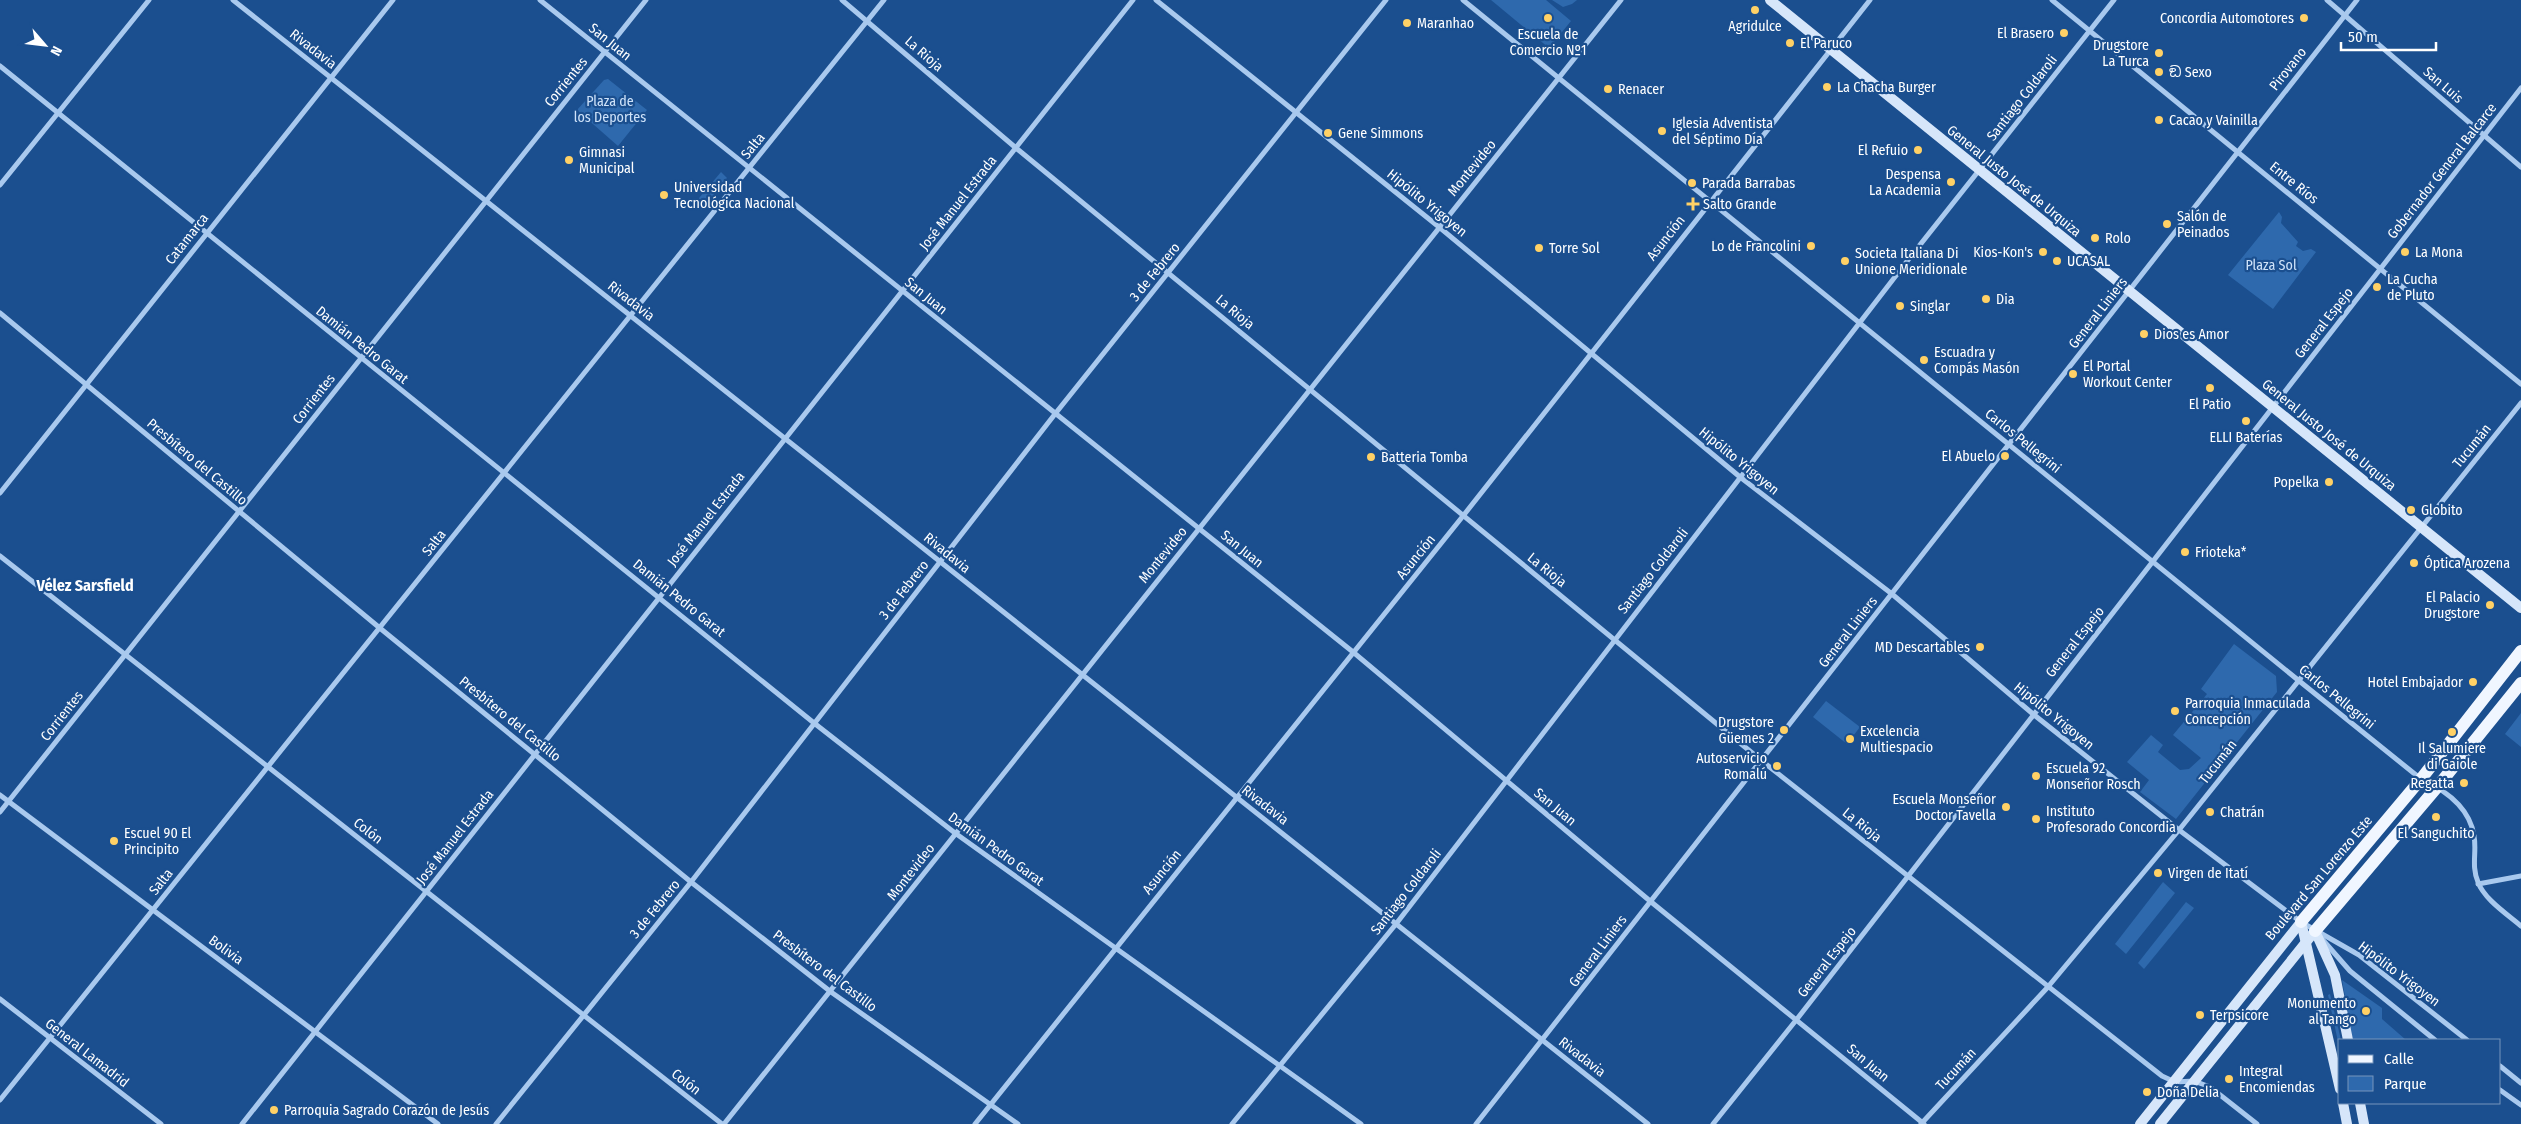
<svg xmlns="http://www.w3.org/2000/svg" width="2521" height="1124" font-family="'Fira Sans Condensed','Noto Sans Sinhala',sans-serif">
  <rect width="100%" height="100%" fill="#1b4f8f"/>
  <g fill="#2e69ad">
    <path d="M1491,0h55l25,21 -22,27z"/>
    <path d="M1552,0h25l-5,4 -9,3z"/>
    <path d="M608,79l39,31 -29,36 -41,-36 27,-30z"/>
    <path d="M721,172l6,6 -25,32 -8,-6z"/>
    <path d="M2279,212l3,5 -1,6 17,19 -2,4 7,5 8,-2 5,3 -43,57 -45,-34z"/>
    <path d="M2234,644l42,32 1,16 -101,127 -36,-27 9,-12 -22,-18 24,-27 12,10 -5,7 22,18 9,-1 12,-11 -28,-23 34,-41 -6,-5z"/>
    <path d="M1826,701l34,26 -13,17 -34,-27z"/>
    <path d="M2521,713v34l-16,-13z"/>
    <path d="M2163,882l12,11 -49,61 -11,-10z"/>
    <path d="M2186,902l8,6 -50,61 -6,-6z"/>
    <path d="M2342,980l40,28v11l24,21h-53z"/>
    <path d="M2330,994l11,46 -1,11 -12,-56z"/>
  </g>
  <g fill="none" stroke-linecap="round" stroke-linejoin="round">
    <g stroke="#a9c9ee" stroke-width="5">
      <path d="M233,0l1415,1124"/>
      <path d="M540,0l813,652 297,249 274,223"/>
      <path d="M842,0l174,148 746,613 400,315 13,6 19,-1 16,6 47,37"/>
      <path d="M1156,0l283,227 301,250 152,117 141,120 146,116 122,92 58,33 108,85"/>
      <path d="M1463,0l835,680 123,99c24,11 49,29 53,57 3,15 -3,30 4,46 6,17 29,32 43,44"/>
      <path d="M2052,0l469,384"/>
      <path d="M2327,0l194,167"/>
      <path d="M0,66l814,657 141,110 406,291"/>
      <path d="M0,185l149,-185"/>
      <path d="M0,313l381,316 310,253 140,110 187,132"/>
      <path d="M0,493l393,-493"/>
      <path d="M0,556l722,568"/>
      <path d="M0,795l438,329"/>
      <path d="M0,812l646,-812"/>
      <path d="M2478,884l43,-8"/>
      <path d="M2322,939l28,32 85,69"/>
      <path d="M0,999l161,125"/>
      <path d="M2500,1066l21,17"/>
      <path d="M2500,1090l21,15"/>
      <path d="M0,1100l884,-1100"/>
      <path d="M242,1124l891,-1124"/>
      <path d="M496,1124l195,-242 364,-468 331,-414"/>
      <path d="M724,1124l897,-1124"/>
      <path d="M975,1124l488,-608 407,-516"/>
      <path d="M1232,1124l164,-200 512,-664 206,-260"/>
      <path d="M1476,1124l881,-1124"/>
      <path d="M1713,1124l84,-105 724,-931"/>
      <path d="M1921,1124l126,-136 132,-158 342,-427"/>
    </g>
    <g stroke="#d6e6fa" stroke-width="10">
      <path d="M1770,0l751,608"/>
      <path d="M2301,922l39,167"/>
      <path d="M2343,1103l4,21"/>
      <path d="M2360,1103l4,21"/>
      <path d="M2140,1124l161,-202"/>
      <path d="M2160,1124l155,-193 20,44 13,65"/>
    </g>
    <g stroke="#f0f6ff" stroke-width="12">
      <path d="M2301,922l120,-143 100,-128"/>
      <path d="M2315,931l123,-145 83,-103"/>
    </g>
  </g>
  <g fill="#ffd166" stroke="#1b4f8f" stroke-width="2">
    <circle cx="1755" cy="10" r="5"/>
    <circle cx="1548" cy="18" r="5"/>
    <circle cx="2304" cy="18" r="5"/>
    <circle cx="1407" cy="23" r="5"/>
    <circle cx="2064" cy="33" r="5"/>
    <circle cx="1790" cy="43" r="5"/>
    <circle cx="2159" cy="53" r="5"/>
    <circle cx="2159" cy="72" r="5"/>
    <circle cx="1827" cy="87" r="5"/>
    <circle cx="1608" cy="89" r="5"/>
    <circle cx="2159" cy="120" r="5"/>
    <circle cx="1662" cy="131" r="5"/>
    <circle cx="1328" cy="133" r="5"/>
    <circle cx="1918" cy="150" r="5"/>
    <circle cx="569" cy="160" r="5"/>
    <circle cx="1951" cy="182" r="5"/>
    <circle cx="1692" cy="183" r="5"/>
    <circle cx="664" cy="195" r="5"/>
    <path d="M1690.5 196.5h5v5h5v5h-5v5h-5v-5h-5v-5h5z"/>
    <circle cx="2167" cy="224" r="5"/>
    <circle cx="2095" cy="238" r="5"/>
    <circle cx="1811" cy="246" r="5"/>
    <circle cx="1539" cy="248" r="5"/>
    <circle cx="2043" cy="252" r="5"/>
    <circle cx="2405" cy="252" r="5"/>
    <circle cx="1845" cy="261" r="5"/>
    <circle cx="2057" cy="261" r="5"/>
    <circle cx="2377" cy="287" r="5"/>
    <circle cx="1986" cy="299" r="5"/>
    <circle cx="1900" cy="306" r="5"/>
    <circle cx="2144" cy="334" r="5"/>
    <circle cx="1924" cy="360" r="5"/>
    <circle cx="2073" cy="374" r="5"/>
    <circle cx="2210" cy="388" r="5"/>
    <circle cx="2246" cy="421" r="5"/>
    <circle cx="2005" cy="456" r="5"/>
    <circle cx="1371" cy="457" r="5"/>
    <circle cx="2329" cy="482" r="5"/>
    <circle cx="2411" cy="510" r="5"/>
    <circle cx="2185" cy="552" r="5"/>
    <circle cx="2414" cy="563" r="5"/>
    <circle cx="2490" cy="605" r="5"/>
    <circle cx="1980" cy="647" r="5"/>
    <circle cx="2473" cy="682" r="5"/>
    <circle cx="2175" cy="711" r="5"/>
    <circle cx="1784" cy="730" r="5"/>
    <circle cx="2452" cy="732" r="5"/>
    <circle cx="1850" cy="739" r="5"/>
    <circle cx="1777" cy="766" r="5"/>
    <circle cx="2036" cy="776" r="5"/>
    <circle cx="2464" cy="783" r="5"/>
    <circle cx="2006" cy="807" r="5"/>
    <circle cx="2210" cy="812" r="5"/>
    <circle cx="2436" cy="817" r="5"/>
    <circle cx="2036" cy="819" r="5"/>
    <circle cx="114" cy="841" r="5"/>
    <circle cx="2158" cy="873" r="5"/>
    <circle cx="2366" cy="1011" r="5"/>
    <circle cx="2200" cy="1015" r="5"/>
    <circle cx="2229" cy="1079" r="5"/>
    <circle cx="2147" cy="1092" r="5"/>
    <circle cx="274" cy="1110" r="5"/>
  </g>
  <g text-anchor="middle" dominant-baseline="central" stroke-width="4.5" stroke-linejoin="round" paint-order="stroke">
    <g font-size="14" fill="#fff" stroke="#1b4f8f" text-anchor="start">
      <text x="2294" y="18" text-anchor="end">Concordia Automotores</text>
      <text x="1417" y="23">Maranhao</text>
      <text x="1755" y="26" text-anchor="middle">Agridulce</text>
      <text x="2054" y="33" text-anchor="end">El Brasero</text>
      <text x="1548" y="34" text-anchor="middle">Escuela de<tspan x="1548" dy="16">Comercio Nº1</tspan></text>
      <text x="1800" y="43">El Paruco</text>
      <text x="2149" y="45" text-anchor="end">Drugstore<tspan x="2149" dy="16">La Turca</tspan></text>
      <text x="2169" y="72">ඞ Sexo</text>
      <text x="1837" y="87">La Chacha Burger</text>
      <text x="1618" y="89">Renacer</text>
      <text x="2169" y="120">Cacao y Vainilla</text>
      <text x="1672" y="123">Iglesia Adventista<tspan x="1672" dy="16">del Séptimo Día</tspan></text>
      <text x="1338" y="133">Gene Simmons</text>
      <text x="1908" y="150" text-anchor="end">El Refuio</text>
      <text x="579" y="152">Gimnasi<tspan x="579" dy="16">Municipal</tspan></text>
      <text x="1941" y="174" text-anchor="end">Despensa<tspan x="1941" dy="16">La Academia</tspan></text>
      <text x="1702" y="183">Parada Barrabas</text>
      <text x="674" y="187">Universidad<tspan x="674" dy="16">Tecnológica Nacional</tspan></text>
      <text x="1703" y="204">Salto Grande</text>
      <text x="2177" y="216">Salón de<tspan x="2177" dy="16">Peinados</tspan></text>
      <text x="2105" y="238">Rolo</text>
      <text x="1801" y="246" text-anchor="end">Lo de Francolini</text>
      <text x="1549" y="248">Torre Sol</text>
      <text x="2033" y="252" text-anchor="end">Kios-Kon's</text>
      <text x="2415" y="252">La Mona</text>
      <text x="1855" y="253">Societa Italiana Di<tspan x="1855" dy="16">Unione Meridionale</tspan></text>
      <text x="2067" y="261">UCASAL</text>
      <text x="2387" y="279">La Cucha<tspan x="2387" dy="16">de Pluto</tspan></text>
      <text x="1996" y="299">Dia</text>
      <text x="1910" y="306">Singlar</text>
      <text x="2154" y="334">Dios es Amor</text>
      <text x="1934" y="352">Escuadra y<tspan x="1934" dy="16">Compás Masón</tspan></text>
      <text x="2083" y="366">El Portal<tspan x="2083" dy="16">Workout Center</tspan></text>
      <text x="2210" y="404" text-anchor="middle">El Patio</text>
      <text x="2246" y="437" text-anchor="middle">ELLI Baterías</text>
      <text x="1995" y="456" text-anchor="end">El Abuelo</text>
      <text x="1381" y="457">Batteria Tomba</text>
      <text x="2319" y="482" text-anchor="end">Popelka</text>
      <text x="2421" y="510">Globito</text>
      <text x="2195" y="552">Frioteka*</text>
      <text x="2424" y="563">Óptica Arozena</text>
      <text x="2480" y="597" text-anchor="end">El Palacio<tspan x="2480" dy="16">Drugstore</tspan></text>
      <text x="1970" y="647" text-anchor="end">MD Descartables</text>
      <text x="2463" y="682" text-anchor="end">Hotel Embajador</text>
      <text x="2185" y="703">Parroquia Inmaculada<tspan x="2185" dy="16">Concepción</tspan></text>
      <text x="1774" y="722" text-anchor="end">Drugstore<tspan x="1774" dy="16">Güemes 2</tspan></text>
      <text x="1860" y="731">Excelencia<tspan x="1860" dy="16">Multiespacio</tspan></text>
      <text x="2452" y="748" text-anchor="middle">Il Salumiere<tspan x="2452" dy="16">di Gaiole</tspan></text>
      <text x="1767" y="758" text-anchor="end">Autoservicio<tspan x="1767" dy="16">Romalú</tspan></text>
      <text x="2046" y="768">Escuela 92<tspan x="2046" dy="16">Monseñor Rosch</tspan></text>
      <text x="2454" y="783" text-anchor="end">Regatta</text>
      <text x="1996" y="799" text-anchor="end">Escuela Monseñor<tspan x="1996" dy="16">Doctor Tavella</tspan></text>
      <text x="2046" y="811">Instituto<tspan x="2046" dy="16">Profesorado Concordia</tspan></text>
      <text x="2220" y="812">Chatrán</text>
      <text x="124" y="833">Escuel 90 El<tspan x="124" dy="16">Principito</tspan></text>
      <text x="2436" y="833" text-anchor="middle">El Sanguchito</text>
      <text x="2168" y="873">Virgen de Itatí</text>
      <text x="2356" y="1003" text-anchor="end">Monumento<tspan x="2356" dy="16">al Tango</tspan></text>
      <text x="2210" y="1015">Terpsicore</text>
      <text x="2239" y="1071">Integral<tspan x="2239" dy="16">Encomiendas</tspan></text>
      <text x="2157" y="1092">Doña Delia</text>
      <text x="284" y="1110">Parroquia Sagrado Corazón de Jesús</text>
    </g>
    <g font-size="14" fill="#fff" stroke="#1b4f8f">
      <text transform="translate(610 42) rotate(39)">San Juan</text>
      <text transform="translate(313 49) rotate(38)">Rivadavia</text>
      <text transform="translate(924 54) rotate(41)">La Rioja</text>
      <text transform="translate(2288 69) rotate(-52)">Pirovano</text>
      <text transform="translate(566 82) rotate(-51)">Corrientes</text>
      <text transform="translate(2443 85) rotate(41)">San Luis</text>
      <text transform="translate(2022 98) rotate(-52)">Santiago Coldaroli</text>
      <text transform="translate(753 146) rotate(-51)">Salta</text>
      <text transform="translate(1472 168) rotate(-51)">Montevideo</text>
      <text transform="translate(2442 171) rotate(-52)">Gobernador General Balcarce</text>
      <text transform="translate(2014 181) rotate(39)">General Justo José de Urquiza</text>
      <text transform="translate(2294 183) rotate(39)">Entre Ríos</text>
      <text transform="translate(958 203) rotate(-52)">José Manuel Estrada</text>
      <text transform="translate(1427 203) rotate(39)">Hipólito Yrigoyen</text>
      <text transform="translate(1666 238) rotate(-52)">Asunción</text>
      <text transform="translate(187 239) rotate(-52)">Catamarca</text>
      <text transform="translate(1155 272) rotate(-51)">3 de Febrero</text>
      <text transform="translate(926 296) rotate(39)">San Juan</text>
      <text transform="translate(631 301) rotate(38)">Rivadavia</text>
      <text transform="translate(1235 312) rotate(40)">La Rioja</text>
      <text transform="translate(2098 313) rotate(-52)">General Liniers</text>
      <text transform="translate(2324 323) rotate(-52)">General Espejo</text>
      <text transform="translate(362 345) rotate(39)">Damián Pedro Garat</text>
      <text transform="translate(314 399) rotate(-52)">Corrientes</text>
      <text transform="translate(2329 435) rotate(39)">General Justo José de Urquiza</text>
      <text transform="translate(2023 441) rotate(39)">Carlos Pellegrini</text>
      <text transform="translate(2472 446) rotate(-51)">Tucumán</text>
      <text transform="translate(1739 461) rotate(39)">Hipólito Yrigoyen</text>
      <text transform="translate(197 462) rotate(40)">Presbítero del Castillo</text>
      <text transform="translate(706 519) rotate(-52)">José Manuel Estrada</text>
      <text transform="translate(434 543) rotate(-52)">Salta</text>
      <text transform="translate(1242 549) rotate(39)">San Juan</text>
      <text transform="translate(947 553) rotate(39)">Rivadavia</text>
      <text transform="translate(1163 555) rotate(-51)">Montevideo</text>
      <text transform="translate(1416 557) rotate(-51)">Asunción</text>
      <text transform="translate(1547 570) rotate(39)">La Rioja</text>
      <text transform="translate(1653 571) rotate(-52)">Santiago Coldaroli</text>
      <text transform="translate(904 590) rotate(-52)">3 de Febrero</text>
      <text transform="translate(679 598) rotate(39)">Damián Pedro Garat</text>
      <text transform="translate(1848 632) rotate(-52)">General Liniers</text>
      <text transform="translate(2075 642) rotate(-52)">General Espejo</text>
      <text transform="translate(2337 697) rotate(39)">Carlos Pellegrini</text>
      <text transform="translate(62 716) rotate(-52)">Corrientes</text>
      <text transform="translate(2054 716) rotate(39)">Hipólito Yrigoyen</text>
      <text transform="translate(510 719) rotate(39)">Presbítero del Castillo</text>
      <text transform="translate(2218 762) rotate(-52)">Tucumán</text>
      <text transform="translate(1265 805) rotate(38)">Rivadavia</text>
      <text transform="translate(1555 807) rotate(40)">San Juan</text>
      <text transform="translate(1862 825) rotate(39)">La Rioja</text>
      <text transform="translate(368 831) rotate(38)">Colón</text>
      <text transform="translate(455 837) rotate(-52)">José Manuel Estrada</text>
      <text transform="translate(996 849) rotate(36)">Damián Pedro Garat</text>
      <text transform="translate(911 872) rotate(-52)">Montevideo</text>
      <text transform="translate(1162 872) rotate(-51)">Asunción</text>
      <text transform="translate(2319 878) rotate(-50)">Boulevard San Lorenzo Este</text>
      <text transform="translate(161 882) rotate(-52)">Salta</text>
      <text transform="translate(1406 892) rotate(-52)">Santiago Coldaroli</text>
      <text transform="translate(655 909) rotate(-51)">3 de Febrero</text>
      <text transform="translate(226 950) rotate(36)">Bolivia</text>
      <text transform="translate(1598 951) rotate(-53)">General Liniers</text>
      <text transform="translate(1827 962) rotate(-52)">General Espejo</text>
      <text transform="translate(825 971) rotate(37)">Presbítero del Castillo</text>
      <text transform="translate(2399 974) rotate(37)">Hipólito Yrigoyen</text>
      <text transform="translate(87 1053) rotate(38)">General Lamadrid</text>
      <text transform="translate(1582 1057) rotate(38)">Rivadavia</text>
      <text transform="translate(1868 1063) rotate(40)">San Juan</text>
      <text transform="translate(1956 1069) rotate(-47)">Tucumán</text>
      <text transform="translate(686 1082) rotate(38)">Colón</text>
    </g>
    <g font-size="14" fill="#cfe3fa" stroke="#1b4f8f">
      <text x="610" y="101">Plaza de<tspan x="610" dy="16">los Deportes</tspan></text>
      <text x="2271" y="265">Plaza Sol</text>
    </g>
    <g font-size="16" font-weight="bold" fill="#fff" stroke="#1b4f8f">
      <text x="85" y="585">Vélez Sarsfield</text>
    </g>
  </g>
  <rect x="2338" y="1039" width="162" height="65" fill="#1b4f8f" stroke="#7695bc"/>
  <rect x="2348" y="1055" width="25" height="8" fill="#f0f6ff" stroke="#7695bc"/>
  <text x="2384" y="1064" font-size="15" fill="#ffffff">Calle</text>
  <rect x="2348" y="1076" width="25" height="15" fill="#2e69ad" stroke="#7695bc"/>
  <text x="2384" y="1089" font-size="15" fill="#ffffff">Parque</text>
  <g transform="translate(45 45) rotate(118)" stroke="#1b4f8f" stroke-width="4" paint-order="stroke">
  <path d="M0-4L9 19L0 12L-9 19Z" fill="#ffffff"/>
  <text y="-8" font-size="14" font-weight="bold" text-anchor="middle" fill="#ffffff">N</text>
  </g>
  <path d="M2341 42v8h95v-8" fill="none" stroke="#ffffff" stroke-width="2.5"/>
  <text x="2348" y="42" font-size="15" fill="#ffffff" stroke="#1b4f8f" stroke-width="4" paint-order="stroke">50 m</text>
</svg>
